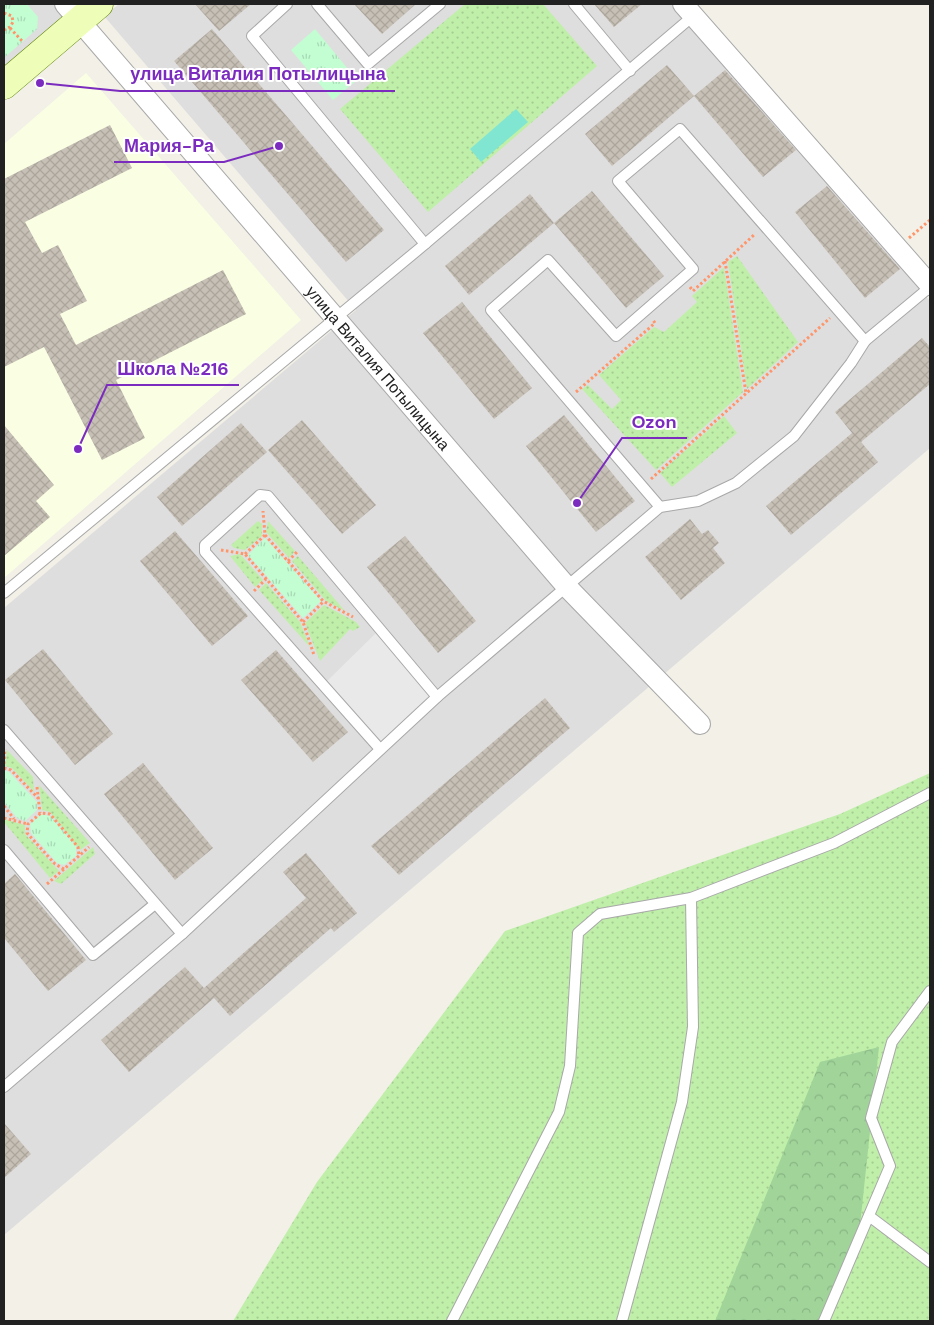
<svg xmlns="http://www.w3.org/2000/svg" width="934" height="1325" font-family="'DM Sans',sans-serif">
  <defs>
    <pattern id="grass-dots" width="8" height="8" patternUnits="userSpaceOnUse" patternTransform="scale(1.25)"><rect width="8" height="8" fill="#c0efaa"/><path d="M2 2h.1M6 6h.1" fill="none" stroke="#a5cd92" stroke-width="1.8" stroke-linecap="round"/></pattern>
    <pattern id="forest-crowns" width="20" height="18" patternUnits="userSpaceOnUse" patternTransform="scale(1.25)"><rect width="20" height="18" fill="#a0d499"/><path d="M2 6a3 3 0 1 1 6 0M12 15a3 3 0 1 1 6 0" fill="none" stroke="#8ab684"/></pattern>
    <pattern id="park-tufts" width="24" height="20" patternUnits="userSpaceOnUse" patternTransform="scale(1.25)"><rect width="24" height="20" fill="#c3fdd2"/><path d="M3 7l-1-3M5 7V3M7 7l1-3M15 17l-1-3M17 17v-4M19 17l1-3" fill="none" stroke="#a7d9b4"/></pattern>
    <pattern id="building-cross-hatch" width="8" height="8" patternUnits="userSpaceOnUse" patternTransform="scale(1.25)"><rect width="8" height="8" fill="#c7c0b6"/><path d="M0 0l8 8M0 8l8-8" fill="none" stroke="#aba59c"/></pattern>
  </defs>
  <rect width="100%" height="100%" fill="#f2f0e7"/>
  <g fill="#dfdede">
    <path d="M4,4h84l-84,72z"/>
    <path d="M119,4h558l253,297v147l-926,787v-627l352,-298 -252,-294z"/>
  </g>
  <path fill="#faffe3" d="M86,73l215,247 -297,258v-434z"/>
  <g fill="url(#grass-dots)">
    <path d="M465,4h78l54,62 -169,146 -88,-103z"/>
    <path d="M737,256l61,86 -51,47 -19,-127z"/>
    <path d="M724,267l19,125 -87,78 -74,-81 6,-4 24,24 9,-9 -22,-25 55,-48 10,5 33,-30 -5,-6z"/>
    <path d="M724,416l13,17 -65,54 -12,-14z"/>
    <path d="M258,521l4,3v12l-17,14 -11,-2 -3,-3z"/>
    <path d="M268,521l27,30 -6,7 -23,-26z"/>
    <path d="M240,554l23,26 -8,7 -25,-31z"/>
    <path d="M298,556l47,55 -19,-10 -34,-40z"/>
    <path d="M266,583l34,39 10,25 -51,-57z"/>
    <path d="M324,605l32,17 4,5 -7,4 -3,-2 -30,32 -15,-38z"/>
    <path d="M7,750l26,27 1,15 -22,-24 -7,-2z"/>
    <path d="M930,773v548h-697l84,-139 188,-251 335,-117z"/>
    <path d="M39,785l51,58 -10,7 -30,-38 -8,-2z"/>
    <path d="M4,819l21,6v9l34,37 -9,7 -46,-56z"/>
    <path d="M93,847l2,7 -34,30 -7,-3z"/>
  </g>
  <path fill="url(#forest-crowns)" d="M879,1047l-21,197 -34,77h-109l105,-259z"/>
  <g fill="url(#park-tufts)">
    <path d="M4,4h23l11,13 -1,12 -33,29z"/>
    <path d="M315,29l42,51 -24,20 -42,-50z"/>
    <path d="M265,538l56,63 -18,17 -55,-63z"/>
    <path d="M4,770l5,2 28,30v8l-12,11 -8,-3 -13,-16z"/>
    <path d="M41,814l9,2 26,30v10l-12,9 -7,-2 -26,-30 -1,-9z"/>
  </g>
  <path fill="#80e6d1" d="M516,109l12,13 -47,40 -11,-13z"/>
  <path fill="#e9e9e9" d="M380,629l57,68 -57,52 -57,-64z"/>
  <g fill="url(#building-cross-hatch)">
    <path d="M195,4h56l-32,27z"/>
    <path d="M354,4h62l-34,30z"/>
    <path d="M594,4h48l-28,23z"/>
    <path d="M212,29l172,201 -38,32 -172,-201z"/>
    <path d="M667,65l27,31 -82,70 -27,-32z"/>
    <path d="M725,70l71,80 -33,27 -69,-81z"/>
    <path d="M110,125l22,43 -107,54 17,31 16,-8 29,56 -27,13 16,31 147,-75 23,44 -130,66 29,58 -43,22 -58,-113 -40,20v-188z"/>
    <path d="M827,186l73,83 -35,29 -70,-86z"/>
    <path d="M592,191l72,85 -38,32 -72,-85z"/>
    <path d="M530,194l24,29 -85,72 -24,-29z"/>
    <path d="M462,302l70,86 -38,31 -71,-86z"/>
    <path d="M922,338l8,9v37l-69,58 17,20 -87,73 -25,-29 86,-73 -17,-21z"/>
    <path d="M564,415l71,86 -39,31 -70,-86z"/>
    <path d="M302,420l74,85 -34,29 -74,-84z"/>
    <path d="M241,423l26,29 -85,74 -25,-29z"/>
    <path d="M4,425l50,60 -18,16 14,16 -46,39z"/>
    <path d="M690,519l12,15 6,-4 11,13 -6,5 12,15 -44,37 -36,-43z"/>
    <path d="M175,531l73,85 -36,30 -72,-85z"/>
    <path d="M405,536l71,85 -38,32 -71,-86z"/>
    <path d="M43,649l70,85 -38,31 -70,-85z"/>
    <path d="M276,650l72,82 -35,30 -72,-82z"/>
    <path d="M545,698l25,30 -171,147 -28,-29z"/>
    <path d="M143,763l70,85 -38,32 -71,-86z"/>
    <path d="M306,853l51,60 -23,19 -3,-4 -101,88 -16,-18 -85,74 -28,-32 84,-73 19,21 102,-90 -23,-26z"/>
    <path d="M15,874l71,86 -38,31 -44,-53v-54z"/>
    <path d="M4,1123l27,31 -27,24z"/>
  </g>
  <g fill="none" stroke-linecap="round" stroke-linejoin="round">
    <g stroke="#a8a8a8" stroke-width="12">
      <g id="lane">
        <path d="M287,4l-35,32 173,208"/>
        <path d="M317,4l51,60 72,-60"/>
        <path d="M574,4l56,67"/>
        <path d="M660,507l-169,-197 57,-50 68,76 77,-67 -75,-88 62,-52 185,212"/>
        <path d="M4,593l421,-349 268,-228"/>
        <path d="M4,730l178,204"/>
        <path d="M380,749l-175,-197v-7l55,-50 8,1 169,201"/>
        <path d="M4,850l89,105 62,-51"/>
        <path d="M4,1087l178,-153 255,-237 223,-190 38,-6 38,-18 58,-47 57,-73 14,-22 65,-54"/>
        <path d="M869,1216l61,46"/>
        <path d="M452,1321l107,-209 11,-46 8,-133 22,-19 91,-16 143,-55 96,-50"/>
        <path d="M622,1321l60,-219 11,-75 -2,-129"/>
        <path d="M824,1321l66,-155 -19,-48 21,-76 38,-51"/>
      </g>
    </g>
    <g stroke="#a8a8a8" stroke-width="22">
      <g id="street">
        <path id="s1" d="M65,4l502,583 133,137"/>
        <path d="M683,4l247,281"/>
      </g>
    </g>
    <g stroke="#5b8000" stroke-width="29">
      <path id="secondary" d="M4,85l95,-81"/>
    </g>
    <g stroke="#ff956b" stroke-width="3" stroke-dasharray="2.5 2.5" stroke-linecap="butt">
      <path d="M4,13l8,3 1,6 -3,5 -6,3"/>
      <path d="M10,28l13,14"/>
      <path d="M909,238l21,-18"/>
      <path d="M725,261l21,132"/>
      <path d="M690,287l3,4 62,-57"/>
      <path d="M576,392l79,-69 -2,-3"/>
      <path d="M651,479l179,-161"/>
      <path d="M265,535l58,66 30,16"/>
      <path d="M221,550l24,4 58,68 11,33"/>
      <path d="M245,554l20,-19 -2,-24"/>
      <path d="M288,561l10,-10"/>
      <path d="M254,591l12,-12"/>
      <path d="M303,622l20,-20"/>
      <path d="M4,764l1,-15"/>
      <path d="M4,768l7,2 27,28"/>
      <path d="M37,787l3,26"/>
      <path d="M4,806l10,13"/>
      <path d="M4,818l24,6"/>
      <path d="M64,869l-9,-5 -28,-31 1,-9 13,-11 9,1 28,33 1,9"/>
      <path d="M47,884l42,-37"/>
    </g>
    <use href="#lane" stroke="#fff" stroke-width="10"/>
    <use href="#street" stroke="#fff" stroke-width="20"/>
    <use href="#secondary" stroke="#eefeb9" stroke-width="28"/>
  </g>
  <g text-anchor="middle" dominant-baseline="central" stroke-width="4" stroke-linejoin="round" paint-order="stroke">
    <g font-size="16" fill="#212121" stroke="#fff">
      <text stroke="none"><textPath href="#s1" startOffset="480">улица Виталия Потылицына</textPath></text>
    </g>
  </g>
  <path fill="none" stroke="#7b2cbf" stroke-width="2" d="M40 83L120 91H395M279 146L224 162H114M78 449L107 385H239M577 503L622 438H687"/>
  <g fill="#7b2cbf" stroke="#fff" stroke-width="2">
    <circle cx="40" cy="83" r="5"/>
    <circle cx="279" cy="146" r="5"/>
    <circle cx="78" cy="449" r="5"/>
    <circle cx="577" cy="503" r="5"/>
  </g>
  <g font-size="18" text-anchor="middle" font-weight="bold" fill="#7b2cbf" stroke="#fff" stroke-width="4" stroke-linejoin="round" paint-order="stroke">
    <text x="258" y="80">улица Виталия Потылицына</text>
    <text x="169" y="152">Мария-Ра</text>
    <text x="173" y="375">Школа №216</text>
    <text x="654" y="428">Ozon</text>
  </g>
  <rect width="934" height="1325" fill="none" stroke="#212121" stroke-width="10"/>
</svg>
